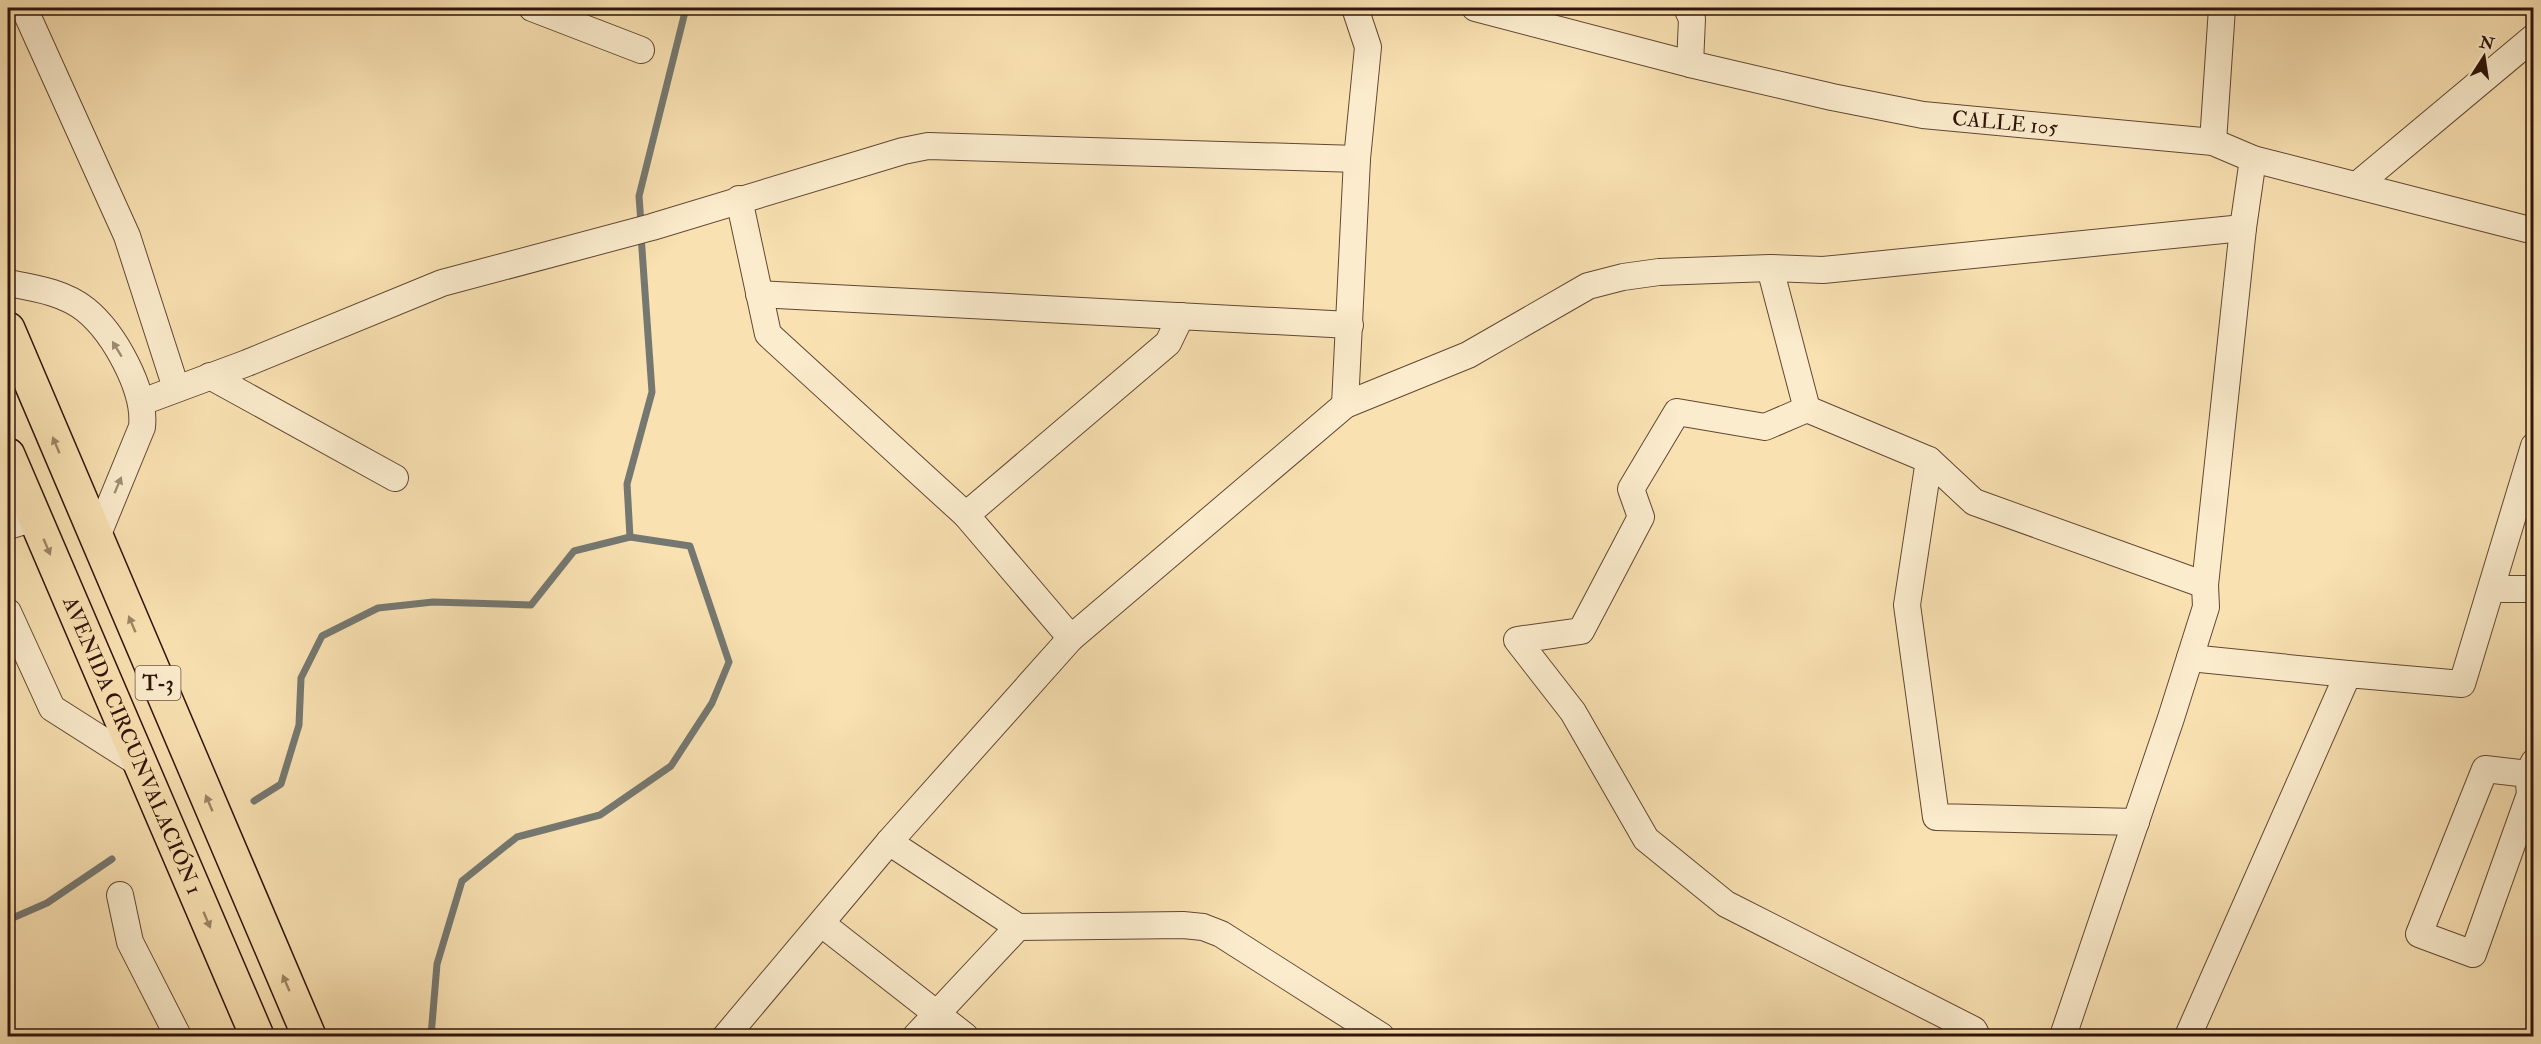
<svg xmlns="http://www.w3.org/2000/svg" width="2541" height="1044" font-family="'IM FELL Double Pica',serif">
  <rect width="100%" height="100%" fill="#f9e1b2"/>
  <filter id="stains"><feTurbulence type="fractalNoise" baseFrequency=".00333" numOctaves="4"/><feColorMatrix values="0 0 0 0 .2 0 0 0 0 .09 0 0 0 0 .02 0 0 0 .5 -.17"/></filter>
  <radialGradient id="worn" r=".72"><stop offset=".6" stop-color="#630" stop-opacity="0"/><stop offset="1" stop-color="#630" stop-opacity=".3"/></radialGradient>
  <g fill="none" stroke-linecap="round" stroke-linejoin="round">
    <g stroke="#757871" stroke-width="7">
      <path d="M641,224l-2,-28 47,-188"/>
      <path d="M254,801l27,-17 18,-59 2,-47 21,-42 56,-28 55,-6 98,3 43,-54 56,-14"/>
      <path d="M8,920l39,-17 65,-44"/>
      <path d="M431,1036l6,-72 25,-83 55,-44 83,-22 71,-49 41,-63 17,-41 -39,-116 -60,-9 -3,-53 25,-92 -11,-157"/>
    </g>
    <g stroke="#624733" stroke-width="28">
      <g id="minor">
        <path d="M24,8l103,228 49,152"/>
        <path d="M532,8l109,42"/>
        <path id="s1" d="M1475,8l215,56 142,33 91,18 290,27 40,17 281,72"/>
        <path d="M1687,8l5,11 -2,45"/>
        <path d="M2213,142l9,-134"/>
        <path d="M2357,185l177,-148"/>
        <path d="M739,199l29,135 198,181 105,123"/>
        <path d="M1770,268l37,141"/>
        <path d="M8,283c26,5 56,9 78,27 28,23 60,80 56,117l-46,112"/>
        <path d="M759,294l591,31"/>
        <path d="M210,376l185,102"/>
        <path d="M142,402l105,-39 195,-80 210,-56 251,-76 25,-5 429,13"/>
        <path d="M1345,405l12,-246 11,-112 -13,-39"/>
        <path d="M1929,460l-22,145 29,212 200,5"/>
        <path d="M966,515l202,-172 13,-27"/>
        <path d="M8,526l26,-8"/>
        <path d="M2492,589h42"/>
        <path d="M8,612l44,96 88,56"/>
        <path d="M2190,658l158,16"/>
        <path d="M2528,774l-43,-5 -66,165 54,20 57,-160 -2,-20 6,-12"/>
        <path d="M889,842l129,85 165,-2 20,2 18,7 160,102"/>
        <path d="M120,895l10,47 48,94"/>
        <path d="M822,924l143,112"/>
        <path d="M726,1036l163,-194 182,-204 274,-233 123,-50 120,-69 35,-9 36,-5 111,-4 53,2 420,-42"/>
        <path d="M916,1036l102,-109"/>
        <path d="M1977,1036l-3,-6 -248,-126 -80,-65 -73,-127 -56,-72 64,-9 60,-114 -10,-28 46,-77 88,15 42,-18 122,51 45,42 231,83"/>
        <path d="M2063,1036l108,-318 35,-111 -1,-22 38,-357 10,-69"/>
        <path d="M2188,1036l160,-362 114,10 72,-238"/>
      </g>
    </g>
    <g stroke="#2f1409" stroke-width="36">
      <g id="primary">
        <path d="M8,329l301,707"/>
        <path id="s2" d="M8,455l249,581"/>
      </g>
    </g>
    <use href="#minor" stroke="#fbeccd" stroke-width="26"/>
    <use href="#primary" stroke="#f9e1b2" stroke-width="33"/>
  </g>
  <defs><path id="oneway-solid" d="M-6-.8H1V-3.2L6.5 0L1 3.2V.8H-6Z" transform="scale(1.5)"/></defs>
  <g fill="#9f8b75">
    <use href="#oneway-solid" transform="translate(117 349) rotate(-121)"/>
    <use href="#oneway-solid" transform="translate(118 485) rotate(-67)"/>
  </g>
  <g fill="#9e8566">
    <use href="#oneway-solid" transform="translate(56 445) rotate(-113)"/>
    <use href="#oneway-solid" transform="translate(47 547) rotate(67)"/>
    <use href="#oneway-solid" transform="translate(132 624) rotate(-113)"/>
    <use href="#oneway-solid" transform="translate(209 803) rotate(-113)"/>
    <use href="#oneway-solid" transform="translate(207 920) rotate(67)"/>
    <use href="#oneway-solid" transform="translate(286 983) rotate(-113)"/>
  </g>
  <g text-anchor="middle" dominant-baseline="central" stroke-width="4.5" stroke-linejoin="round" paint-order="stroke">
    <rect fill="#fbeccd" stroke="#6c5544" stroke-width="1.5" x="135.5" y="666" width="45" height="34" rx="4.5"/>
    <g font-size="20" font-weight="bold" fill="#2f1409">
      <text x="158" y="683">T-3</text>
    </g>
    <g font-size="21" fill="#2f1409" stroke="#fbeccd">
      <text stroke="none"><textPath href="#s1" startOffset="543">CALLE 105</textPath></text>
      <text stroke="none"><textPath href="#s2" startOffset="316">AVENIDA CIRCUNVALACIÓN 1</textPath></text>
    </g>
  </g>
  <rect width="2541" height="1044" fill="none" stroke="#f9e1b2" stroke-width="30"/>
  <rect x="9" y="9" width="2523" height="1026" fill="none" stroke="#2f1409" stroke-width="3"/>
  <rect x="15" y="15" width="2511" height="1014" fill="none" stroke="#2f1409" stroke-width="1.5"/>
  <g transform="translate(2484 57) rotate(12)" stroke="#fbeccd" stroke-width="4.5" paint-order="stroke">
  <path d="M0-4.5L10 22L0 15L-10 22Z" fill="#2f1409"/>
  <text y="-9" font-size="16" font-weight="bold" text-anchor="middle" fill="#2f1409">N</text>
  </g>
  <rect width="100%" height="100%" filter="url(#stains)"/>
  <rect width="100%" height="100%" fill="url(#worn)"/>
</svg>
